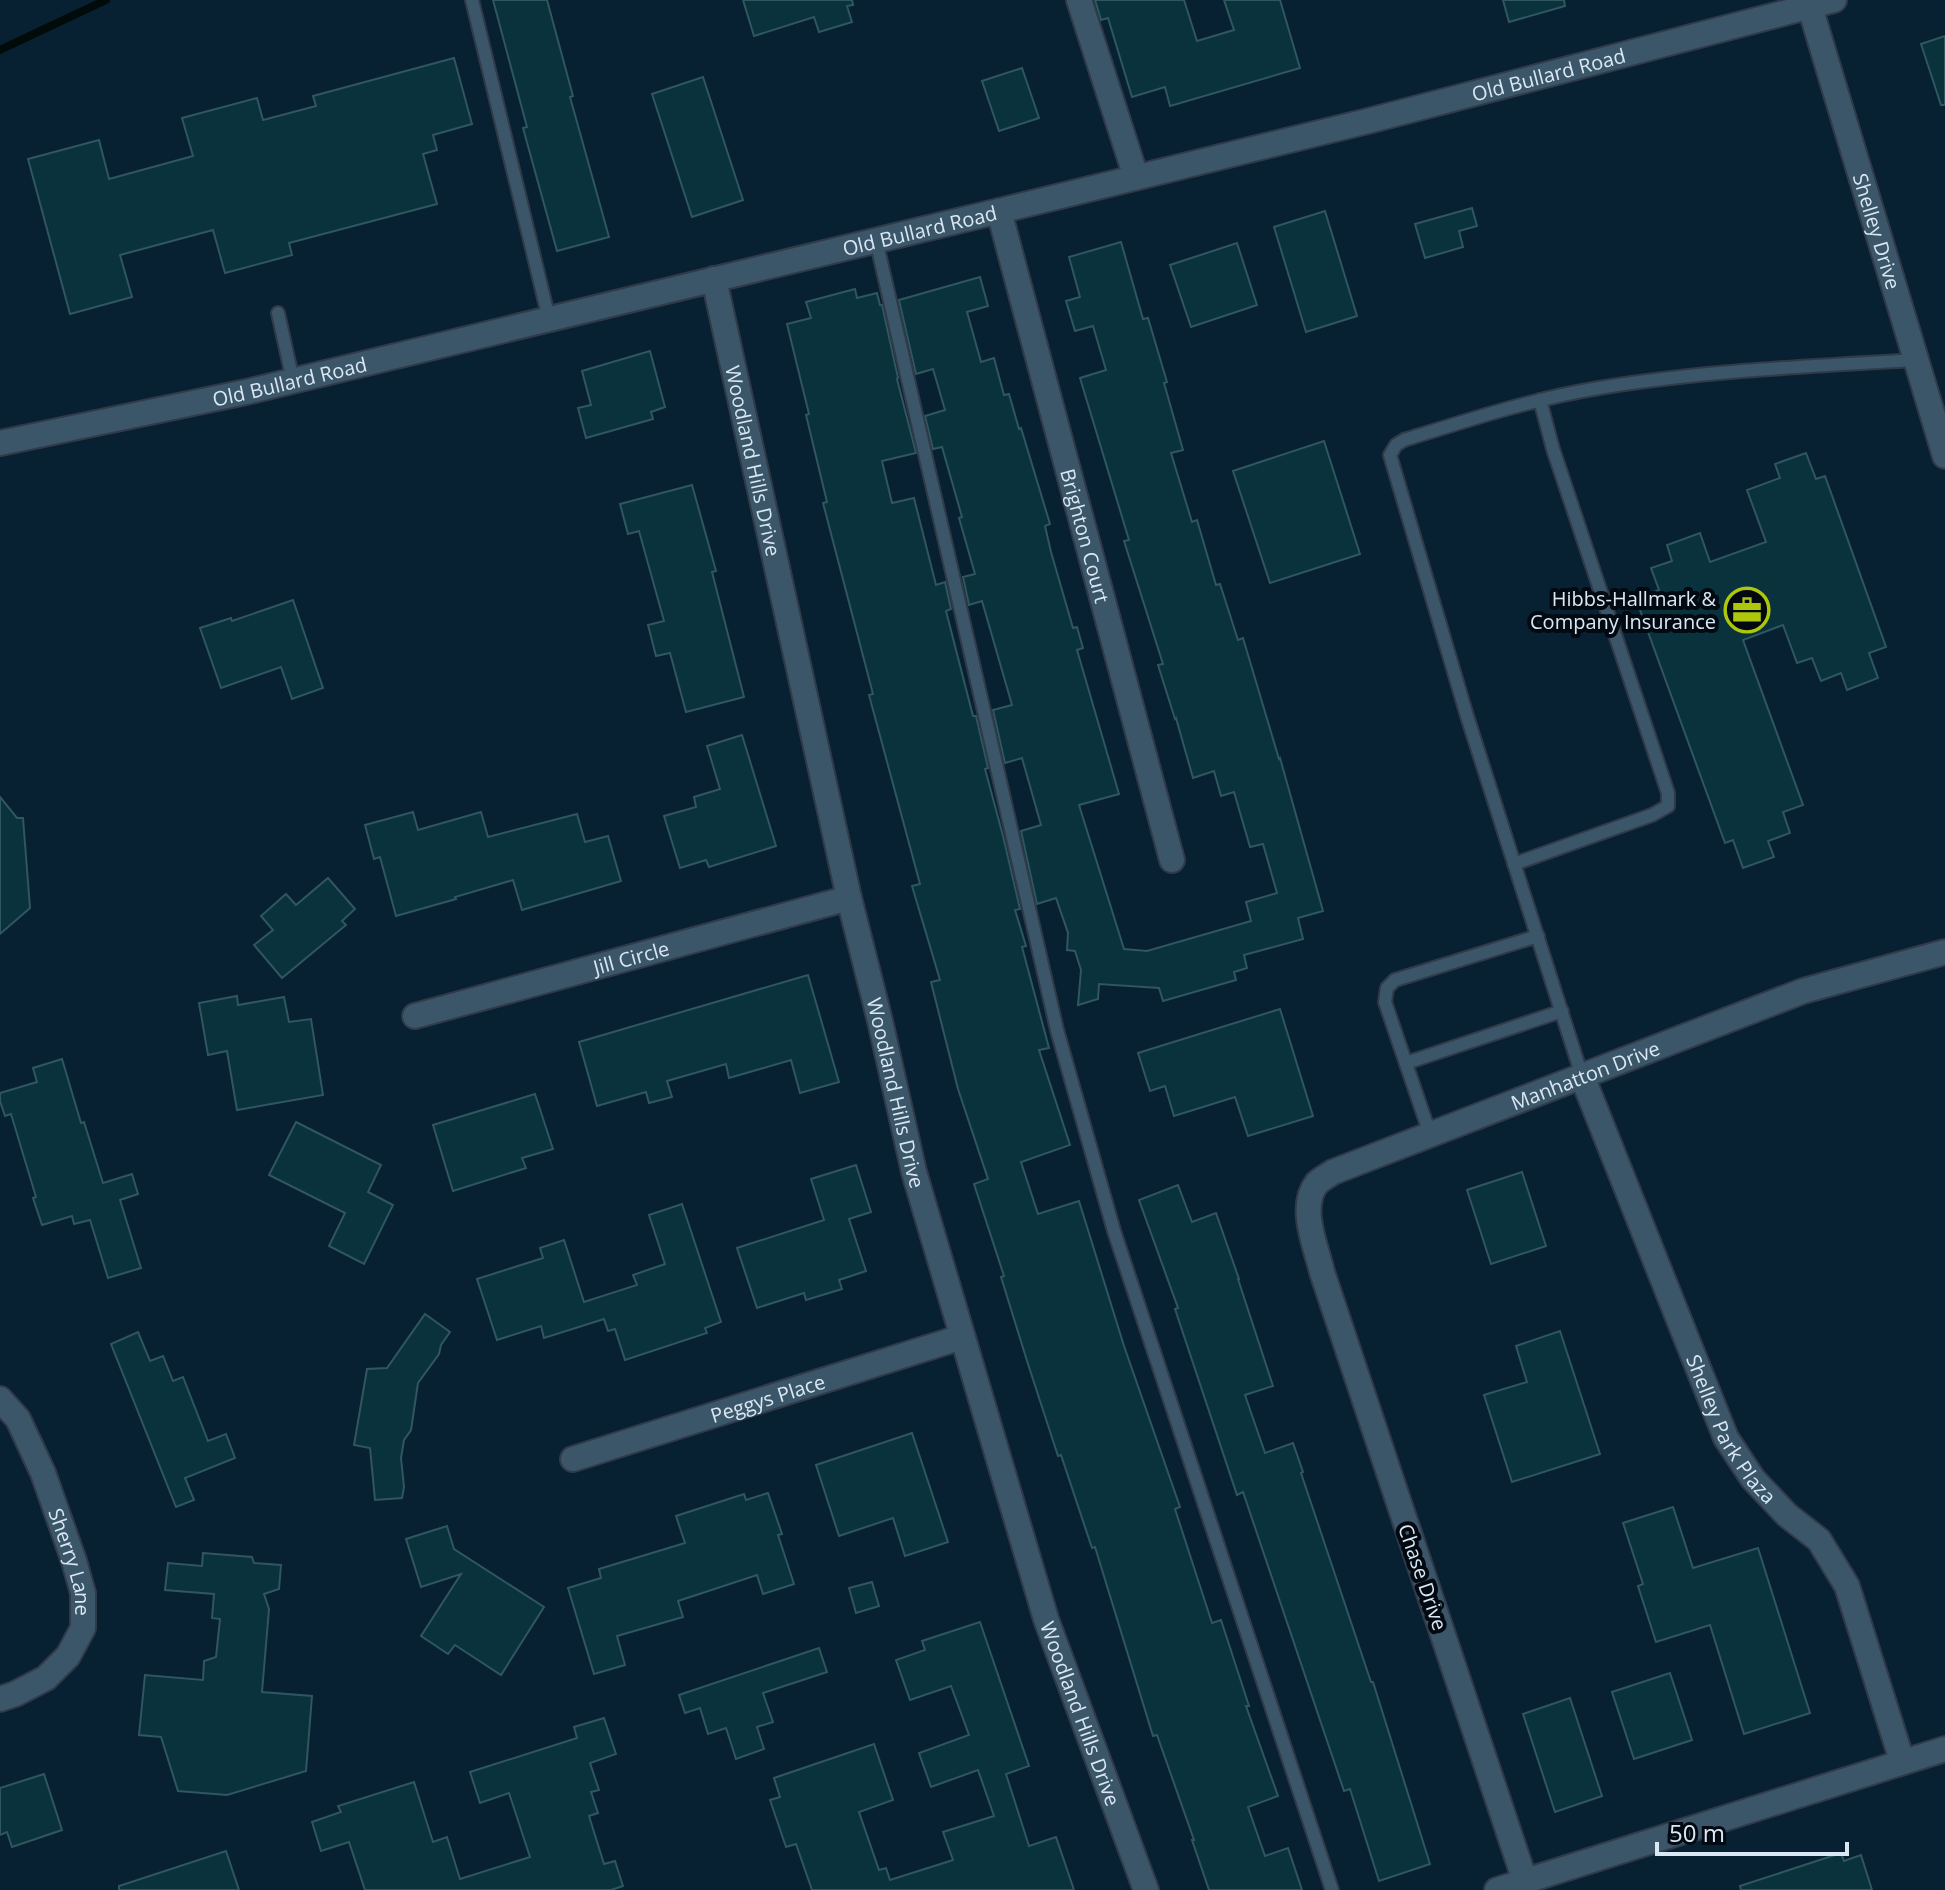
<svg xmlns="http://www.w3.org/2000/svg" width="1945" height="1890" font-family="'Open Sans',sans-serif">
  <rect width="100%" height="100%" fill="#072032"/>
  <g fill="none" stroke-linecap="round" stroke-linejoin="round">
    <path stroke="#000b0a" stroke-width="8" d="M0,50l106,-50"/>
  </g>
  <g fill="#0a323c" stroke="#305660" stroke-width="2">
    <path d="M493,0h54l26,96 -3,1 39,140 -52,14 -34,-123 4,-1z"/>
    <path d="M743,0h109l1,5 -6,1 5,16 -33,10 -5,-15 -60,19z"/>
    <path d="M1095,0h89l13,41 37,-11 -10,-30h56l20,68 -130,38 -5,-19 -33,10 -24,-79 -7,2z"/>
    <path d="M1503,0h61l1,6 -56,16z"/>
    <path d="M1945,36v69h-4l-20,-61z"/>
    <path d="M454,58l18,66 -39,11 4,15 -14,4 14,50 -148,39 3,12 -67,18 -12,-43 -93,25 12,42 -62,17 -42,-155 71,-19 10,39 84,-23 -11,-38 75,-20 6,22 53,-14 -3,-10z"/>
    <path d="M1022,68l17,50 -40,13 -17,-50z"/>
    <path d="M703,77l40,123 -51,17 -40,-123z"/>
    <path d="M1472,208l5,18 -18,5 4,16 -38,11 -10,-34z"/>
    <path d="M1325,211l32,105 -51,16 -32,-105z"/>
    <path d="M1121,242l22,77 5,-1 19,64 -3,1 19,67 -12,3 21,69 5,-2 19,65 4,-1 18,56 5,-2 36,121 1,-1 43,153 -25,7 5,21 -59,16 3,13 -13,4 2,8 -73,21 -4,-13 -60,-4 -1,15 -20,6 3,-35 -6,-19 -8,-1 1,-17 -12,-35 -19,6 -16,-73 20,-6 -19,-67 -17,5 -12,-53 19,-5 -30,-104 -13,4 -6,-28 12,-3 -16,-56 3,-1 -20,-70 -9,2 -8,-33 20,-6 -12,-41 -17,5 -17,-74 81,-23 8,29 -21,6 14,50 13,-4 10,37 5,-1 10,35 2,-1 29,96 -5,2 6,26 22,76 4,-1 6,21 -6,2 42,144 -40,11 45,144 23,2 104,-30 -5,-19 31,-9 -14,-49 -13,3 -16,-55 -13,4 -7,-25 -21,7 -17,-60 -1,1 -17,-54 5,-1 -39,-123 5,-1 -49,-162 26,-8 -13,-44 -18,5 -9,-30 14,-4 -11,-40z"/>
    <path d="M1237,243l20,62 -66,22 -21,-62z"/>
    <path d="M855,289l2,9 20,-5 3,12h2l16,73 -1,1 19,74 -34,8 10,42 22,-5 22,87 9,-3 6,27 -5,2 27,105h3l12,52 -3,1 18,67 17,73 -5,1 11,36 -4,1 27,101 -10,2 31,95 -49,17 17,52 41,-13 45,145 56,161 -5,2 37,114 9,-3 28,86h-3l32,90 -30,11 17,49 23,-8 14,42h-93l-17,-50h2l-37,-105 -4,1 -58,-189 -3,1 -31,-93 -3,1 -30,-92 -27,-87 3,-1 -30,-92 14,-5 -30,-90 -27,-107 9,-2 -28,-94 8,-2 -51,-189 4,-1 -50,-191 4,-1 -21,-87 3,-1 -22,-90 24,-6 -5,-16z"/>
    <path d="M650,351l15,56 -14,5 2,7 -67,19 -8,-30 13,-3 -9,-34z"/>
    <path d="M1324,441l36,113 -90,29 -37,-112z"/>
    <path d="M1806,453l10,26 9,-3 61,171 -17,6 9,25 -31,12 -6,-17 -20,8 -9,-23 -15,5 -14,-38 -40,15 60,165 -20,7 7,21 -22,8 6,16 -31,11 -10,-28 -8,3 -89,-244 23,-9 -8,-22 21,-7 -5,-16 33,-12 10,29 56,-20 -19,-52 33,-12 -5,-14z"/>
    <path d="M692,485l24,86 -4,1 32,125 -58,15 -16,-59 -14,3 -8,-31 16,-4 -25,-90 -11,3 -8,-30z"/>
    <path d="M293,600l30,88 -31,11 -11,-32 -60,21 -21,-60 31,-10 1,3z"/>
    <path d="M742,735l34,111 -67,21 -3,-7 -26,8 -16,-52 32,-9 -2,-10 26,-8 -13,-43z"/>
    <path d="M0,797l17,21h6l7,90 -30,26z"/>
    <path d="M413,812l5,18 63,-18 7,25 89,-23 8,28 23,-6 13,45 -99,29 -9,-30 -58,17 1,2 -60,17 -16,-59 -6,2 -9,-34z"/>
    <path d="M328,878l27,31 -13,12 4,4 -64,53 -28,-33 19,-15 -12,-14 25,-22 10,11z"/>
    <path d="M808,975l31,107 -39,11 -9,-33 -62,18 -3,-14 -59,17 5,16 -23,6 -3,-11 -49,14 -18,-64z"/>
    <path d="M237,996l1,9 46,-8 5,25 22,-3 12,76 -86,15 -10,-59 -19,4 -9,-52z"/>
    <path d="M1280,1009l33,107 -65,20 -13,-39 -61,19 -9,-30 -15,5 -12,-38z"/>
    <path d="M62,1059l19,64 3,-1 19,61 29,-9 6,20 -18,6 21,68 -33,10 -18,-58 -16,4 -2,-8 -30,9 -9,-27 3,-1 -25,-83 -6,2 -5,-15v-8l37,-11 -4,-14z"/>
    <path d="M535,1094l18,55 -31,9 4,10 -73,23 -20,-66z"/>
    <path d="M296,1122l85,43 -13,27 25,13 -29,59 -35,-18 16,-33 -76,-38z"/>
    <path d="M856,1165l15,47 -22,7 17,52 -27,9 3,9 -36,11 -2,-7 -47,15 -20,-60 87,-28 -13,-41z"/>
    <path d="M1522,1172l24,74 -55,18 -24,-74z"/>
    <path d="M1178,1185l14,37 24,-9 23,66h-1l35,107 -28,9 20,58 28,-10 10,29 -2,1 70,209h2l57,182 -51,17 -29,-92 -6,2 -101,-299 -6,3 -62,-186 3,-1 -39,-108z"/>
    <path d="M682,1204l39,118 -16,6 2,5 -82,27 -10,-31 -7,2 -4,-12 -60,19 -3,-12 -44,14 -20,-61 66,-21 -3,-10 24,-8 20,62 53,-17 -4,-10 32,-11 -16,-49z"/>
    <path d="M425,1314l25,18 -9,13 -2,9 -21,29 -7,47 -7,10 -3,18 3,29 -2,11 -27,2 -5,-52 -16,-3 13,-76 20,-1z"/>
    <path d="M1560,1331l40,123 -88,28 -28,-87 43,-13 -11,-36z"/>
    <path d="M138,1332l12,29 13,-5 10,25 10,-4 25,64 18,-7 9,24 -50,20 9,22 -18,7 -65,-163z"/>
    <path d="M912,1433l36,109 -43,14 -12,-38 -54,18 -23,-71z"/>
    <path d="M768,1493l14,41 -4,1 16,49 -31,10 -6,-19 -79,26 5,16 -66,19 8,29 -31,9 -26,-86 33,-10 -2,-9 86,-26 -9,-27 68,-22 2,6z"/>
    <path d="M1673,1507l20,61 65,-20 52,165 -66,21 -34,-109 -54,17 -18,-56 5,-2 -20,-61z"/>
    <path d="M447,1526l7,23 90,58 -43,68 -46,-30 -7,9 -27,-18 40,-62 -40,13 -15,-48z"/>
    <path d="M203,1553l49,4 2,6 27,2 -2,24 -15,5 5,15 -7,83 50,4 -6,75 -79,24 -49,-4 -17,-54 -22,-2 6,-60 58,5 1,-19 12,-4 4,-38 -8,-1 2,-24 -49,-4 3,-27 34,3z"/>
    <path d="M872,1582l7,24 -23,7 -7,-25z"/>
    <path d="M980,1622l49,144 -23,8 23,72 27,-9 18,53h-262l-16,-46 -10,3 -16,-47 10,-3 -6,-19 100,-34 19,56 -34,12 20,58 7,-2 4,12 63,-20 -10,-28 51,-16 -16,-46 -47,17 -12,-34 50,-18 -18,-49 -41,14 -14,-40 29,-10 -3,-9z"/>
    <path d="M819,1648l8,24 -64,21 10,29 -16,5 7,22 -28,10 -10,-31 -18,6 -8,-26 -15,5 -6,-18z"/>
    <path d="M1670,1673l22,67 -58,19 -22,-67z"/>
    <path d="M1570,1698l32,98 -47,16 -32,-98z"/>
    <path d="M604,1718l12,36 -26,9 9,27 -8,2 7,21 -9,3 15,48 11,-3 8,25 -12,4h-246l-16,-48 -28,9 -9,-29 29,-10 -3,-6 76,-24 19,60 14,-5 13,42 70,-22 -21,-64 -29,10 -10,-31 107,-34 -3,-11z"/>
    <path d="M44,1774l18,56 -50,17 -5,-15 -7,3v-47z"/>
    <path d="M226,1851l13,39h-120v-4z"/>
    <path d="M1841,1853l3,8 17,-6 11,35h-131l-1,-4z"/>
  </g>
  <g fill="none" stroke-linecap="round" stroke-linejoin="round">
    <g stroke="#303a49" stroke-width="16">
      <g id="lane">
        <path d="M472,0l77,319"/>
        <path d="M876,240l181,790 57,201 218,659"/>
        <path d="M278,313l15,68"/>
        <path d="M1514,864l138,-49 16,-9v-13l-115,-344 -13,-49"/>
        <path d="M1406,1063l156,-52"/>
        <path d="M1582,1076l-115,-360 -77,-261 6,-10 8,-5c64,-20 128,-41 195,-52 105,-17 211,-22 317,-28"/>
        <path d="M1430,1134l-45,-132 2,-14 8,-8 143,-44"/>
      </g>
    </g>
    <g stroke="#303a49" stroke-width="28">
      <g id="street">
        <path d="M1079,0l57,177"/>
        <path id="s1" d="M1810,7l135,449"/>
        <path id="s2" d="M999,211l173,649"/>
        <path id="s3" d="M714,279l135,619 31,123 34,151 132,447 100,271"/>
        <path id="s4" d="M415,1016l434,-118"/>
        <path id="s5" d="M1582,1076l144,362 27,41 34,36 32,25 28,46 55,175"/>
        <path id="s6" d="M0,1399l18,20 25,54 31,88 9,32v35l-15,28 -22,22 -31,16 -15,5"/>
        <path id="s7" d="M573,1459l389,-122"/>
        <path id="s8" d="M1525,1881l-203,-609c-6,-26 -24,-65 -5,-89 4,-4 12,-8 16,-11l470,-181 142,-39"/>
      </g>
    </g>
    <g stroke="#303a49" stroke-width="28">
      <g id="secondary">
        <path id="s9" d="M0,443l246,-51 753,-181 369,-90 466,-121"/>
        <path d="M1497,1890l448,-141"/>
      </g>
    </g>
    <use href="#lane" stroke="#3b5569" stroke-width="12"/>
    <use href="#street" stroke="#3b5569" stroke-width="24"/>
    <use href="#secondary" stroke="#3b5569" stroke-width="24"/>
  </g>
  <defs>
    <g id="office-ring" transform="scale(2.3)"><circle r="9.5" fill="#020911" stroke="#aec60c" stroke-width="1.5"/><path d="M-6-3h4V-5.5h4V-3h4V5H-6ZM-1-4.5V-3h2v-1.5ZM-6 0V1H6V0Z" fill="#aec60c"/></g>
  </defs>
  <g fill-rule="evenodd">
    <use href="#office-ring" x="1747" y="610"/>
  </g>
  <g text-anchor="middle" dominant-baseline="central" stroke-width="8" stroke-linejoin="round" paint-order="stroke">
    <g font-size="20" fill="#d9e8f4" stroke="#020911">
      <text stroke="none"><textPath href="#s9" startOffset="1592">Old Bullard Road</textPath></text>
      <text stroke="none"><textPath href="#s9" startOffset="944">Old Bullard Road</textPath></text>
      <text stroke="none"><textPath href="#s1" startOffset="234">Shelley Drive</textPath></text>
      <text stroke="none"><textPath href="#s9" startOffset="296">Old Bullard Road</textPath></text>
      <text stroke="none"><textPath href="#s3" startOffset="186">Woodland Hills Drive</textPath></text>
      <text stroke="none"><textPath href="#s2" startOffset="336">Brighton Court</textPath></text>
      <text stroke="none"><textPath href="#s4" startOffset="224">Jill Circle</textPath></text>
      <text stroke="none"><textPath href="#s8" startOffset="1024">Manhatton Drive</textPath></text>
      <text stroke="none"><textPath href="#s3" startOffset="834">Woodland Hills Drive</textPath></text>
      <text stroke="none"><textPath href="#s7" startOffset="204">Peggys Place</textPath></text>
      <text stroke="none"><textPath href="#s5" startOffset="384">Shelley Park Plaza</textPath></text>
      <text stroke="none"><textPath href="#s6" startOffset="180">Sherry Lane</textPath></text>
      <text transform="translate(1423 1577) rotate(71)">Chase Drive</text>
      <text stroke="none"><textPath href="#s3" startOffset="1482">Woodland Hills Drive</textPath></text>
    </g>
    <g font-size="20" fill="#d9e8f4" stroke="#020911" text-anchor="end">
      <text x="1716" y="598">Hibbs-Hallmark &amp;<tspan x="1716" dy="23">Company Insurance</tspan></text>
    </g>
  </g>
  <path d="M1657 1842v12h190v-12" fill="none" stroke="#d9e8f4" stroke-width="4"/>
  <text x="1669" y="1842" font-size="24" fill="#d9e8f4" stroke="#020911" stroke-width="6" paint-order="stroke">50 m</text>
</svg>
